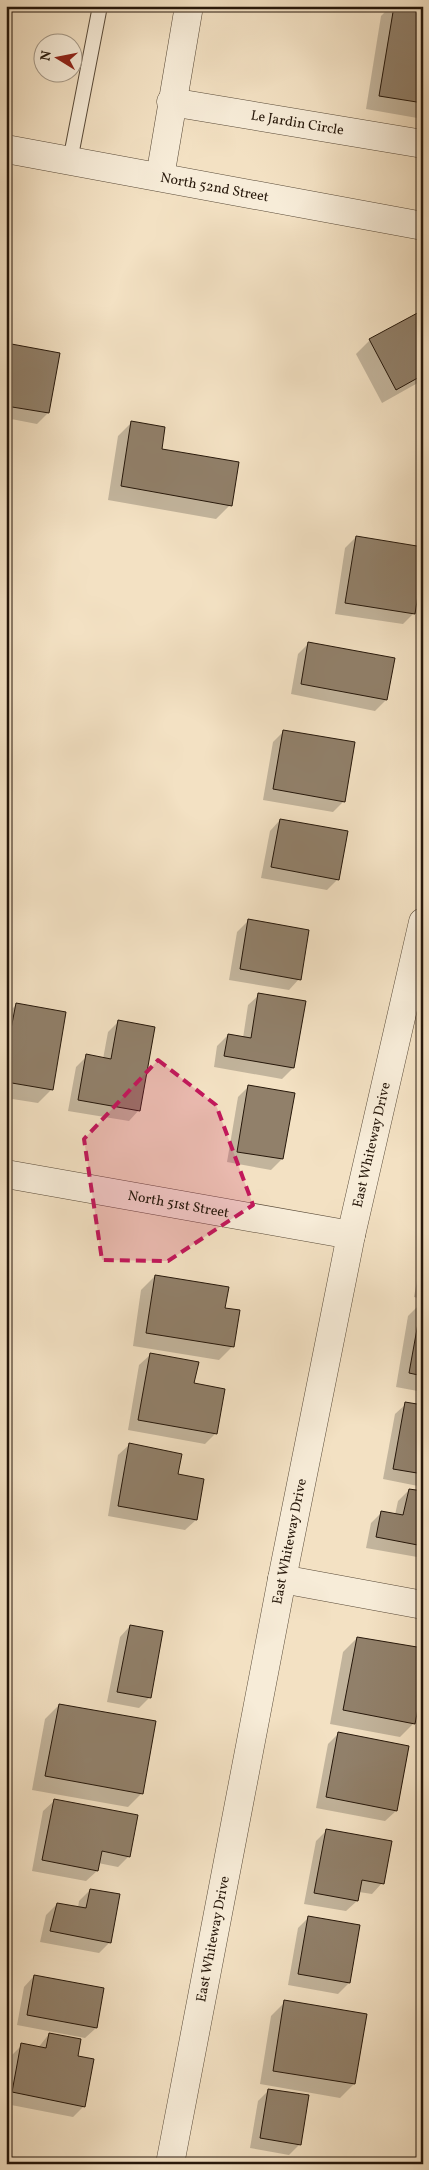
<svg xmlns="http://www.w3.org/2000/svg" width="429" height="2170" font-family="Vollkorn,serif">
  <rect width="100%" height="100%" fill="#f3e1c3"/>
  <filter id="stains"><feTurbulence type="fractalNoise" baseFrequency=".004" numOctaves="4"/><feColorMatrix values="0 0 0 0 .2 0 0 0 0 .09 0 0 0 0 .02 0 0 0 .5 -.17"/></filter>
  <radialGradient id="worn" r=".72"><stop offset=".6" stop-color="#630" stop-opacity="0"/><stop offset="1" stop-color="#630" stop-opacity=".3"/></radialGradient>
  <g fill="#0003">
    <path d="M391,6l32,1v112l-57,-10 15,-93z"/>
    <path d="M423,311v69l-41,23 -26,-49 14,-14z"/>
    <path d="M6,344l53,10 -11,59 -11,11 -31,-6z"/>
    <path d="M132,422l29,28 69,55 -14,14 -108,-19 10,-64z"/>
    <path d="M356,537l57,77 -10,10 -68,-10 10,-66z"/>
    <path d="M309,643l77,57 -11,11 -84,-17 7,-40z"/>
    <path d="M284,731l60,70 -11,11 -70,-12 10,-58z"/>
    <path d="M280,820l58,59 -11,11 -66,-12 9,-47z"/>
    <path d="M248,921l51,58 -10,11 -60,-10 8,-48z"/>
    <path d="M259,995l34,73 -11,11 -68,-12 3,-21 11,-11 15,3 5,-33z"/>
    <path d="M16,1005l36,84 -14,14 -32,-5v-83z"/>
    <path d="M119,1021l20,89 -10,11 -61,-10 8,-44 11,-11 16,3 5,-27z"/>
    <path d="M249,1086l33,73 -11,11 -44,-8 11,-65z"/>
    <path d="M423,1249v50l-9,-2z"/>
    <path d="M155,1276l69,33 9,37 -14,14 -86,-14 8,-56z"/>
    <path d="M422,1302h1v90l-27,-5 12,-71z"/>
    <path d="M150,1355l43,29 22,50 -10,10 -77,-14 11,-65z"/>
    <path d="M406,1404l17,3v80l-40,-8 12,-65z"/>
    <path d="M129,1445l47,30 20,45 -11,10 -77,-14 10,-61z"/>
    <path d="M409,1490l14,3v65l-57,-10 5,-25 11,-11 13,3 3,-14z"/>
    <path d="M130,1626l19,72 -10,10 -32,-6 13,-65z"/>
    <path d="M357,1638l57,85 -14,14 -70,-13 13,-72z"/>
    <path d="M59,1705l83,88 -14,14 -96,-17 13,-71z"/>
    <path d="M339,1733l57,78 -11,10 -69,-13 12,-64z"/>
    <path d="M54,1801l75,55 -11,11 -20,-4 -1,8 -11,10 -54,-10 11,-60z"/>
    <path d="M327,1830l55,53 -10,11 -13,-2 -2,9 -11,10 -42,-7 12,-63z"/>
    <path d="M90,1890l20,52 -11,11 -59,-11 6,-27 11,-11 21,4 1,-7z"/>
    <path d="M309,1917l40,66 -11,11 -50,-9 10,-57z"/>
    <path d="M34,1976l62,52 -11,10 -68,-13 7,-38z"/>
    <path d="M285,2002l69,82 -14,14 -80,-14 11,-68z"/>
    <path d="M49,2034l28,23 7,49 -11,11 -67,-13v-24l5,-24 11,-11 16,3z"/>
    <path d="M269,2090l31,54 -11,11 -39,-7 8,-47z"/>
  </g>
  <g fill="#91806a" stroke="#26170a">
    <path d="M394,6h29v97l-44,-7z"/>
    <path d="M423,310v65l-27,15 -27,-51z"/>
    <path d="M6,343l54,10 -11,60 -43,-7z"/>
    <path d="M131,421l34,6 -3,22 77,13 -7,44 -111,-20z"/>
    <path d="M356,536l67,11v16l-8,51 -70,-11z"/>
    <path d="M308,642l87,16 -8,42 -86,-16z"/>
    <path d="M283,730l72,12 -10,60 -72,-13z"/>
    <path d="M280,819l68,12 -9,49 -68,-13z"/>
    <path d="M248,919l61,11 -8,50 -61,-11z"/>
    <path d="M258,993l48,8 -12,67 -70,-12 4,-22 23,4z"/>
    <path d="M16,1003l50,9 -13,78 -47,-8v-54l5,1z"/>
    <path d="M118,1020l37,7 -15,84 -62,-11 8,-46 25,5z"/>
    <path d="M248,1085l47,8 -12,66 -46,-7z"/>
    <path d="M155,1275l74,12 -4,21 15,2 -6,37 -88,-14z"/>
    <path d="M422,1301h1v75l-14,-3z"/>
    <path d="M150,1353l49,9 -5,21 31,6 -8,45 -79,-14z"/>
    <path d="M405,1402l18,3v69l-30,-5z"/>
    <path d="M6,1420l5,1 -5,25z"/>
    <path d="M129,1443l53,11 -4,20 26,5 -7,41 -79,-14z"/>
    <path d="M409,1489l14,2v55l-47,-9 5,-26 22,4z"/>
    <path d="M130,1625l33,6 -12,67 -34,-6z"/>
    <path d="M357,1637l66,11v35l-8,41 -72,-14z"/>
    <path d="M59,1704l97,17 -13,73 -98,-18z"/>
    <path d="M338,1732l71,14 -12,65 -71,-14z"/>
    <path d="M54,1799l84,16 -8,42 -28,-6 -4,20 -56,-11z"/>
    <path d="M326,1829l66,12 -8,43 -22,-4 -4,21 -44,-8z"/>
    <path d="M90,1889l30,5 -9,49 -61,-12 7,-28 29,5z"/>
    <path d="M308,1916l52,9 -10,58 -52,-9z"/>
    <path d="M34,1975l70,13 -7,40 -70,-13z"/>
    <path d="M284,2000l83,14 -12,70 -82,-13z"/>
    <path d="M49,2033l32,6 -3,17 16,3 -9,48 -73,-15 9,-49 25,5z"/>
    <path d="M268,2089l41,6 -8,50 -41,-7z"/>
  </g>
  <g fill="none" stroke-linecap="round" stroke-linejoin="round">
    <g stroke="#594a38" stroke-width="16">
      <path id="service" d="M70,161l30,-155"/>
    </g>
    <g stroke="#594a38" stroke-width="29">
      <g id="minor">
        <path id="s1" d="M171,102l252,42"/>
        <path id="s2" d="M6,149l417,77"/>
        <path d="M160,177l29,-171"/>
        <path id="s3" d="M6,1174l345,61"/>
        <path d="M282,1579l141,26"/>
        <path id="s4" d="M170,2164l112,-585 69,-344 72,-313"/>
      </g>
    </g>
    <use href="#service" stroke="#f7ecd8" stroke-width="14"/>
    <use href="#minor" stroke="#f7ecd8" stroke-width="28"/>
  </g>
  <path fill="#c2185b" fill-opacity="0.2" stroke="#c2185b" stroke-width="4" stroke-dasharray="10 6" stroke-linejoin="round" d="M158,1060l58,45 37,100 -85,56 -66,-1 -18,-121z"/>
  <g text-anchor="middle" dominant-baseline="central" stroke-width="4" stroke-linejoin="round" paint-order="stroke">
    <g font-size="14" fill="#26170a" stroke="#f7ecd8">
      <text stroke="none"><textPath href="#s1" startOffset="128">Le Jardin Circle</textPath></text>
      <text stroke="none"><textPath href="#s2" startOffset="212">North 52nd Street</textPath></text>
      <text stroke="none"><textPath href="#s4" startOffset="1039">East Whiteway Drive</textPath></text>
      <text stroke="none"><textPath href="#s3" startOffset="175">North 51st Street</textPath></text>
      <text stroke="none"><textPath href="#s4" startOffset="634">East Whiteway Drive</textPath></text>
      <text stroke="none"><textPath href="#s4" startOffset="229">East Whiteway Drive</textPath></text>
    </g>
  </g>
  <rect width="429" height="2170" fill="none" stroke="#f3e1c3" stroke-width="25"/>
  <rect x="8" y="8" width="414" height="2155" fill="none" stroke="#26170a" stroke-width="2.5"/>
  <rect x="12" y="12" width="404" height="2145" fill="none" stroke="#26170a"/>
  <g transform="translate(58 58) rotate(280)"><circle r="24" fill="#f7ecd8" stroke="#a39786"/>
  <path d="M0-4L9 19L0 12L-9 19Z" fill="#8f2418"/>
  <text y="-8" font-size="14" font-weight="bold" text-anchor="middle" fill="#26170a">N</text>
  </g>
  <rect width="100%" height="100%" filter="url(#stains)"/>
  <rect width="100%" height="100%" fill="url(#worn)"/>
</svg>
